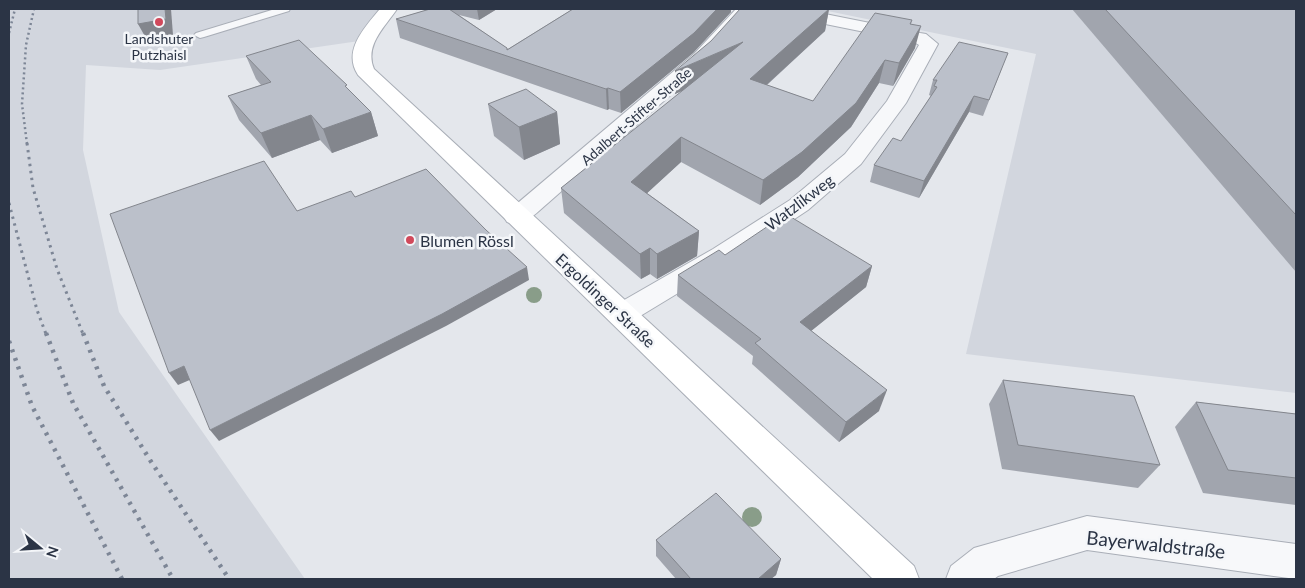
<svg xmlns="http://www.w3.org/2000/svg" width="1305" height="588" font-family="Lato,sans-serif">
  <rect width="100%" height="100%" fill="#e4e7ec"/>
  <g fill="#d2d6de">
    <path d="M9,9h380l-23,31 -206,30 -74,-5 -3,85 36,162 186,267h-296z"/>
    <path d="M818,9h478v384l-330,-39 70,-300z"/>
  </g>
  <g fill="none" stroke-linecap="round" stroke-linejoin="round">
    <g stroke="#a9aeb7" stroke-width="2">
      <path id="lane" d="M275,9h15l-1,2 -85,26 -4,1 -6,-3 2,-2z"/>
    </g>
    <g stroke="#a9aeb7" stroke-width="2">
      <g id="street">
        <path d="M736,9h20l-14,13 -34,40 -160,141c-13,11 -23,24 -41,19l-3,-5 3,-5 187,-158z"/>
        <path d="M768,9h32l120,24 6,1 12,10 -32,59 -45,61 -53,46 -77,51 -99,60 -10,3 -10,-3 -4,-7 4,-7 101,-58 77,-49 55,-46 42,-53 32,-56 -5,-3 -138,-28 -6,-1z"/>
        <path d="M1087,516l209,28v35l-209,-29 -89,26 -4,3h-48l5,-13 23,-18z"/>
      </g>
    </g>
    <g stroke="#a9aeb7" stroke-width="2">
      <path id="secondary" d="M380,9h17c-12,18 -33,36 -23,60l540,497 5,13h-46l-515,-504c-16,-24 7,-48 22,-66z"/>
    </g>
    <use href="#lane" fill="#f7f8fa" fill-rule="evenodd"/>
    <use href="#street" fill="#f7f8fa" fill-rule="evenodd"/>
    <use href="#secondary" fill="#fff" fill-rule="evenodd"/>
    <g stroke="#7d8696" stroke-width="2.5" stroke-dasharray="2 3" stroke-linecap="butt">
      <path d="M9,33l6,-24"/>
      <path d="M27,144l-5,-40 4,-59 8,-36"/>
    </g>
    <g stroke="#7d8696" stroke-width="3" stroke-dasharray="2.5 4.5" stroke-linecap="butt">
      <path d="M27,143l6,45 24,81 26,65"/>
      <path d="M9,203l28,107 9,24"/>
    </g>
    <g stroke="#7d8696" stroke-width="4.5" stroke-dasharray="3 6" stroke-linecap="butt">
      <path d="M46,333l27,70 100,176"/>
      <path d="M83,333l21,53 46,74 79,119"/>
      <path d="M9,341l23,65 90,173"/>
    </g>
  </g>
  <g fill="#899d89">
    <circle cx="534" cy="295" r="8"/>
    <circle cx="752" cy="517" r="10"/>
  </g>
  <g fill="#a1a5ae">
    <path d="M430,9h67l-18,11 -20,-5 49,34 63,-39v-1h160v3l-38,41 -72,60 -12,-4 -2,1 -207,-72 -4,-19z"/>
    <path d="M829,9l-4,22 -58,54 46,16 99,-81 -1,4 4,24 -22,38 -14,-3 -28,44 -53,50 -38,28 -79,-43 -34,31 52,38 -2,25 -40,23 -7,-5 -9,5 -77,-66 -3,-25 123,-98 -9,4v-23z"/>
    <path d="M1072,9h224v263z"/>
    <path d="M246,56l103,34 22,22 7,24 -46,17 -12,-13 -48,18 -33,-38 -11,-24 33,-11 -5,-6z"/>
    <path d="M1002,68l-19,48 -14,-4 -50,86 -49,-16 4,-17 27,-24 30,-45 -2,-1 4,-15z"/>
    <path d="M488,104l69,8 3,32 -36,16 -30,-24z"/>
    <path d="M725,255l147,11 -6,21 -55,44 68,80 -40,31 -87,-78 1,-8 -76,-60 1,-21z"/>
    <path d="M1003,380l157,85 -22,23 -136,-19 -13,-65z"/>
    <path d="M1196,402l100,12v91l-93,-12 -28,-66z"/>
    <path d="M656,540l125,19 -5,16 -5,4h-95l-20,-23z"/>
  </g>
  <g fill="#83868d">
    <path d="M165,9h6l2,26 -26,5 -9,-16z"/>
    <path d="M477,9h20l-18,11z"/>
    <path d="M717,9h14v3l-38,41 -72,60 -1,-21z"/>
    <path d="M829,9l-4,22 -77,71 2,-23z"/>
    <path d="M921,26l-6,22 -22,38 6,-23z"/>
    <path d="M743,42l-2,23 -66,29v-23z"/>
    <path d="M885,60l-6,23 -28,44 -53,50 -38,28 3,-25z"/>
    <path d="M608,88l1,21 -2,1 -1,-21z"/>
    <path d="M974,96l-5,16 -50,86 5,-17z"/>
    <path d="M371,112l7,24 -46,17 -9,-24z"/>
    <path d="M557,112l3,32 -36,16 -5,-33z"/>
    <path d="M311,115l9,25 -48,18 -11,-25z"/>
    <path d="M681,137v25l-49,45 -1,-25z"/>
    <path d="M699,231l-2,25 -40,23v-25z"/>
    <path d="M650,248v26l-9,5 -1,-25z"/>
    <path d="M872,266l-6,21 -70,56 4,-21z"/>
    <path d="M527,267l2,13 -83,46 -227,115 -9,-11z"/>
    <path d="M184,366l8,13 -14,6 -9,-12z"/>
    <path d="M887,390l-8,21 -40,31 7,-20z"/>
    <path d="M781,559l-5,16 -5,4h-13z"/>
  </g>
  <g fill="#bbc0ca" stroke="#83868d">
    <path d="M138,9h27l1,10 -28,5z"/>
    <path d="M430,9h19l58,39v2l66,-41h144l-23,24 -74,59 -12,-4 -2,1 -210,-70z"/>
    <path d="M740,9h89l-79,70 63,22 62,-88 37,7 -2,4 11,2 -22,37 -14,-3 -29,43 -54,49 -39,28 -82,-43 -50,45 68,49 -42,23 -7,-6 -10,6 -79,-66 182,-146 -68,29 36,-30z"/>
    <path d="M1105,9h191v206z"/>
    <path d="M299,40l48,45 -2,1 26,26 -48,17 -12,-14 -50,18 -33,-37 43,-14 -25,-26z"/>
    <path d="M959,42l49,11 -19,47 -15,-4 -50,85 -50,-16 19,-27 8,3 36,-54 -3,-1 3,-6h-4z"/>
    <path d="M526,89l31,23 -38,15 -31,-23z"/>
    <path d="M264,161l33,50 54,-20 4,6 71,-28 60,61 41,37 -85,47 -232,116 -26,-64 -15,7 -59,-159z"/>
    <path d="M786,214l86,52 -72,56 87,68 -41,32 -91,-79 6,-4 -83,-64 41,-25 6,5z"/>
    <path d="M1003,380l131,16 26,69 -142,-20z"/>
    <path d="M1196,402l100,12v64l-68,-8z"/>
    <path d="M716,493l65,66 -23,20h-67l-35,-39z"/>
  </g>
  <g fill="#d1495b" stroke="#f4f6f9" stroke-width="2">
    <circle cx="159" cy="22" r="5"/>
    <circle cx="410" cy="240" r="5"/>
  </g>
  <g text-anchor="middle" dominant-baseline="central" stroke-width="5" stroke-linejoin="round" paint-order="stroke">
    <g font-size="14" fill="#2b3445" stroke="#f4f6f9">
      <text x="159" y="38">Landshuter<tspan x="159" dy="16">Putzhaisl</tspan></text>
    </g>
    <g font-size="14" fill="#2b3445" stroke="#f4f6f9">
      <text transform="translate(636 116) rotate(-41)">Adalbert-Stifter-Straße</text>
    </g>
    <g font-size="16" fill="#2b3445" stroke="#f4f6f9">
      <text transform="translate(799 202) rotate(-37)">Watzlikweg</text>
      <text transform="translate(606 300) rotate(43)">Ergoldinger Straße</text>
    </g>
    <g font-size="16" fill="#2b3445" stroke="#f4f6f9" text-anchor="start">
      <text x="420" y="240">Blumen Rössl</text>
    </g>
    <g font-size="19" fill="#2b3445" stroke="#f4f6f9">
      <text transform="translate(1156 544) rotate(6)">Bayerwaldstraße</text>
    </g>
  </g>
  <rect width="1305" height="588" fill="none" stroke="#2b3445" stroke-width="20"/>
  <g transform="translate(40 548) rotate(108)" stroke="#f4f6f9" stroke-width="4" paint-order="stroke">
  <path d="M0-4L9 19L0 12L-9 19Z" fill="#2b3445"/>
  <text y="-8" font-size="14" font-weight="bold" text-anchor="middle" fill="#2b3445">N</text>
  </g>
</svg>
